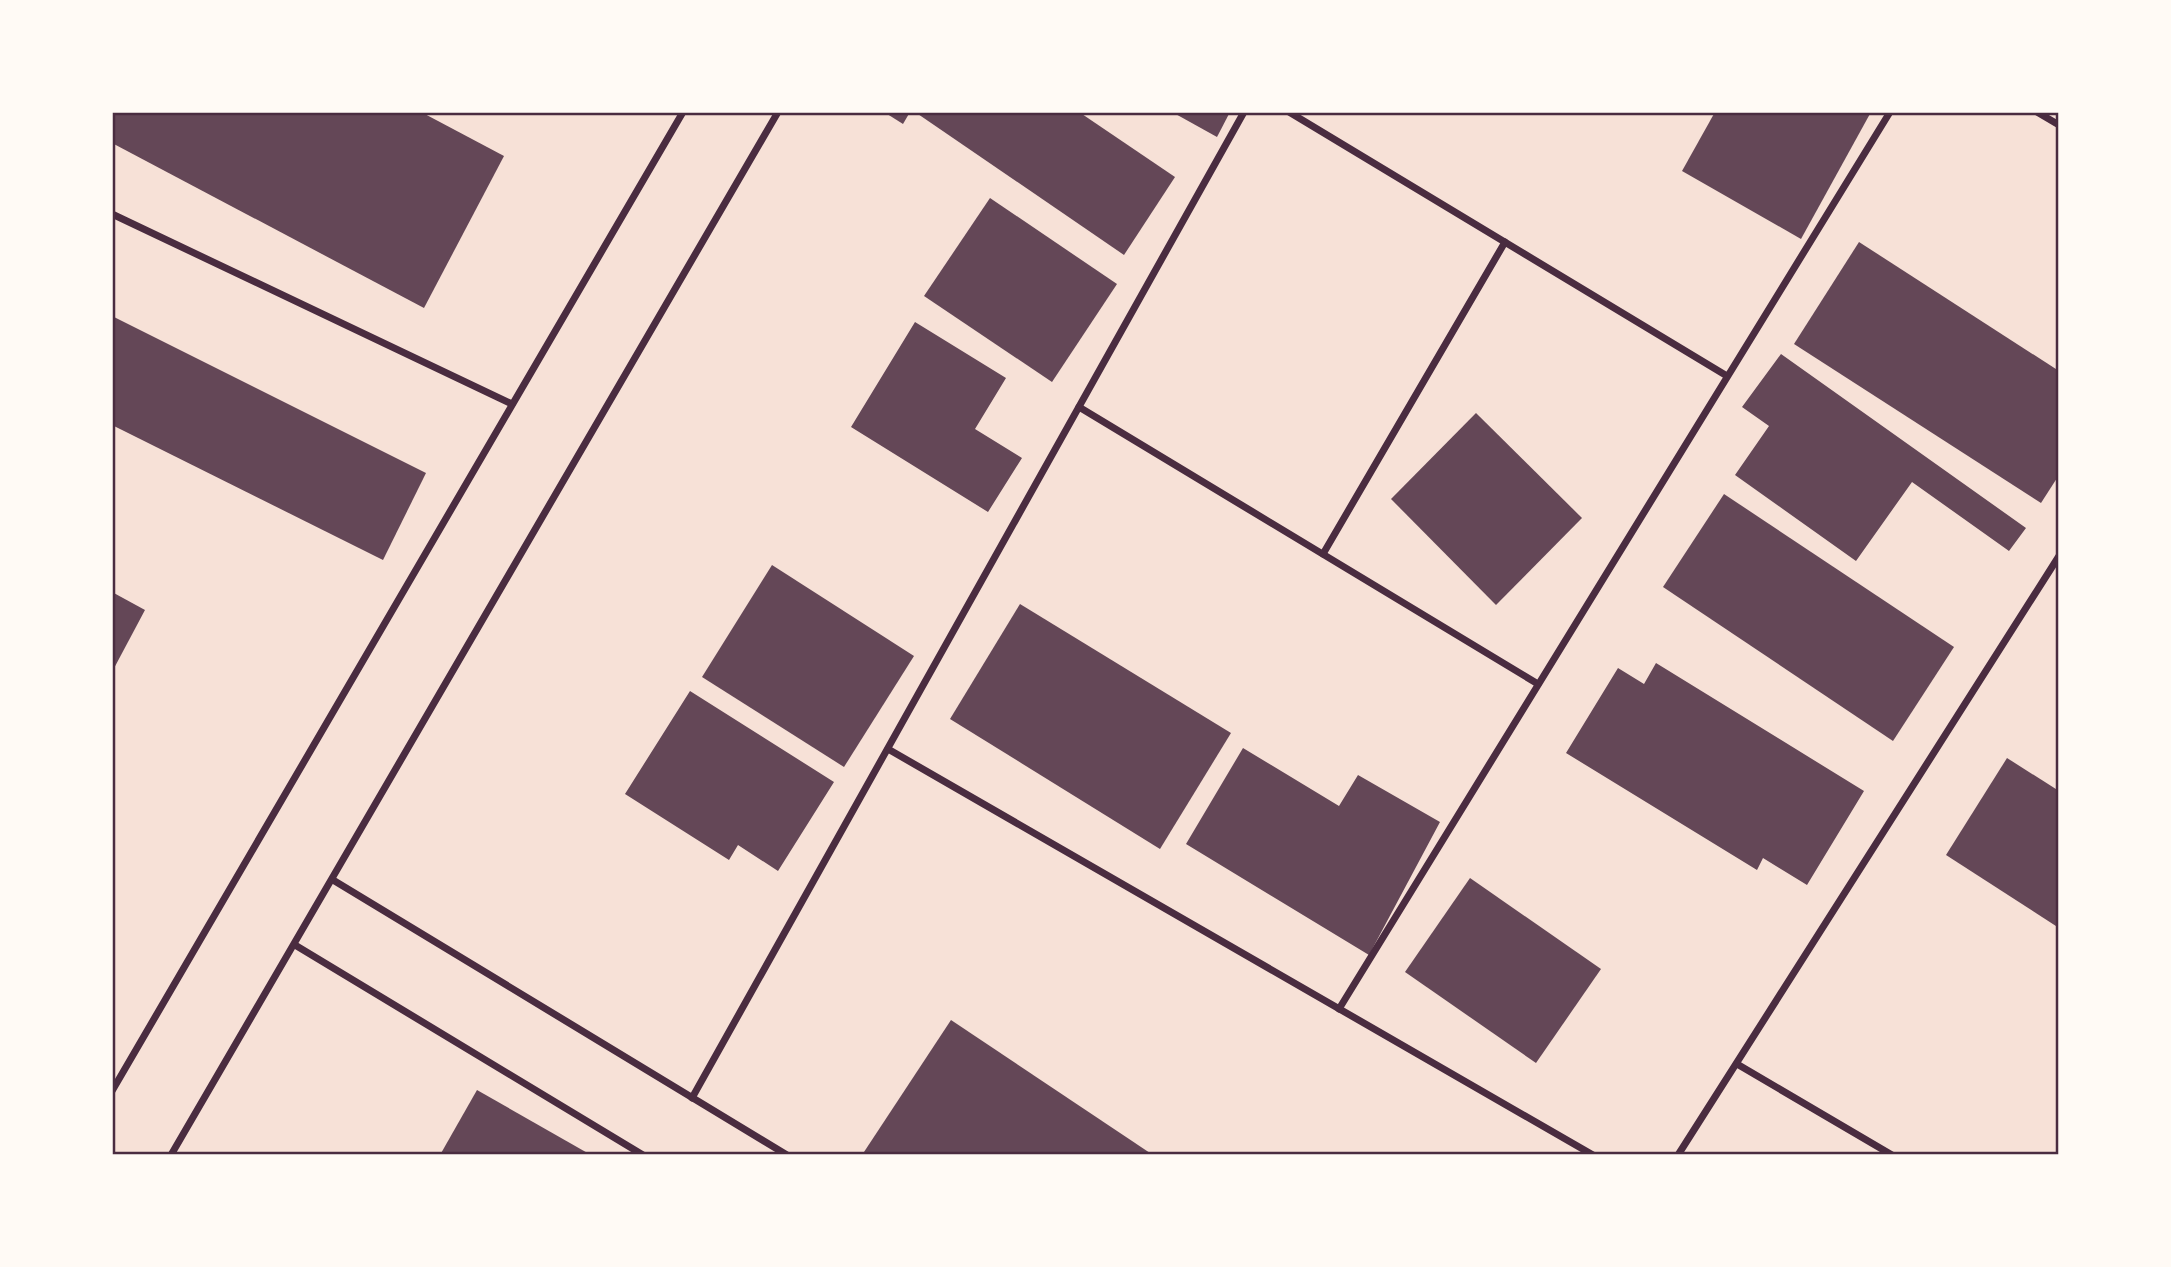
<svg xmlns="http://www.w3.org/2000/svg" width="2171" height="1267" font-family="Raleway,sans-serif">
  <rect width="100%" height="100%" fill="#f7e1d7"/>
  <g fill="#644757">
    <path d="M112,112h309l83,44 -80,152 -312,-165z"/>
    <path d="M884,112h26l-7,12z"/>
    <path d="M915,112h164l96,65 -51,78z"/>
    <path d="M1172,112h58l-13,25z"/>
    <path d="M1715,112h156l-70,127 -119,-68z"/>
    <path d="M990,198l127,86 -65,98 -128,-86z"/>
    <path d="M1859,242l200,129v104l-18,28 -247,-159z"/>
    <path d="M112,316l314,157 -43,87 -271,-135z"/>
    <path d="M915,322l91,56 -31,51 47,29 -34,54 -137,-85z"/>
    <path d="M1781,354l245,174 -17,23 -97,-69 -56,79 -121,-86 34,-49 -27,-19z"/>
    <path d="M1476,413l106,105 -86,87 -105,-106z"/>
    <path d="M1724,494l230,153 -61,94 -230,-154z"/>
    <path d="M772,565l142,91 -70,111 -142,-90z"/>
    <path d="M112,592l33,18 -33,62z"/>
    <path d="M1020,604l211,129 -71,116 -210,-130z"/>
    <path d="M1656,663l208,128 -57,94 -44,-27 -6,12 -191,-117 52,-85 26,16z"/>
    <path d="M690,691l144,91 -56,89 -40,-26 -9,15 -104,-66z"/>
    <path d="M1243,748l96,58 19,-31 82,47 -71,133 -183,-111z"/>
    <path d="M2007,758l52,33v137l-113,-73z"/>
    <path d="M1470,878l131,91 -65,94 -131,-91z"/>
    <path d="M951,1020l202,135h-291z"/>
    <path d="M477,1090l114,65h-151z"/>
  </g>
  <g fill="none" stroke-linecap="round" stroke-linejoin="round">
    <g stroke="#4a2c40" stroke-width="7">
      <path d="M1289,112l438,264"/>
      <path d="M2037,112l22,13"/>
      <path d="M112,214l400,190"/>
      <path d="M1079,407l459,277"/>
      <path d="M1323,554l182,-312"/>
      <path d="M888,749l705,406"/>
      <path d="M333,880l454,275"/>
      <path d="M295,945l348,210"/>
      <path d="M1339,1009l551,-897"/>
      <path d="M1737,1064l155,91"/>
      <path d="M112,1091l571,-979"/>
      <path d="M692,1098l552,-986"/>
      <path d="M171,1155l607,-1043"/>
      <path d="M1678,1155l381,-599"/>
    </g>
  </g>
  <rect width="2171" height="1267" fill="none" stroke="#fffaf5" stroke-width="228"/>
  <rect x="114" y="114" width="1943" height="1039" fill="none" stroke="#4a2c40" stroke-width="2.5"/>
</svg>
